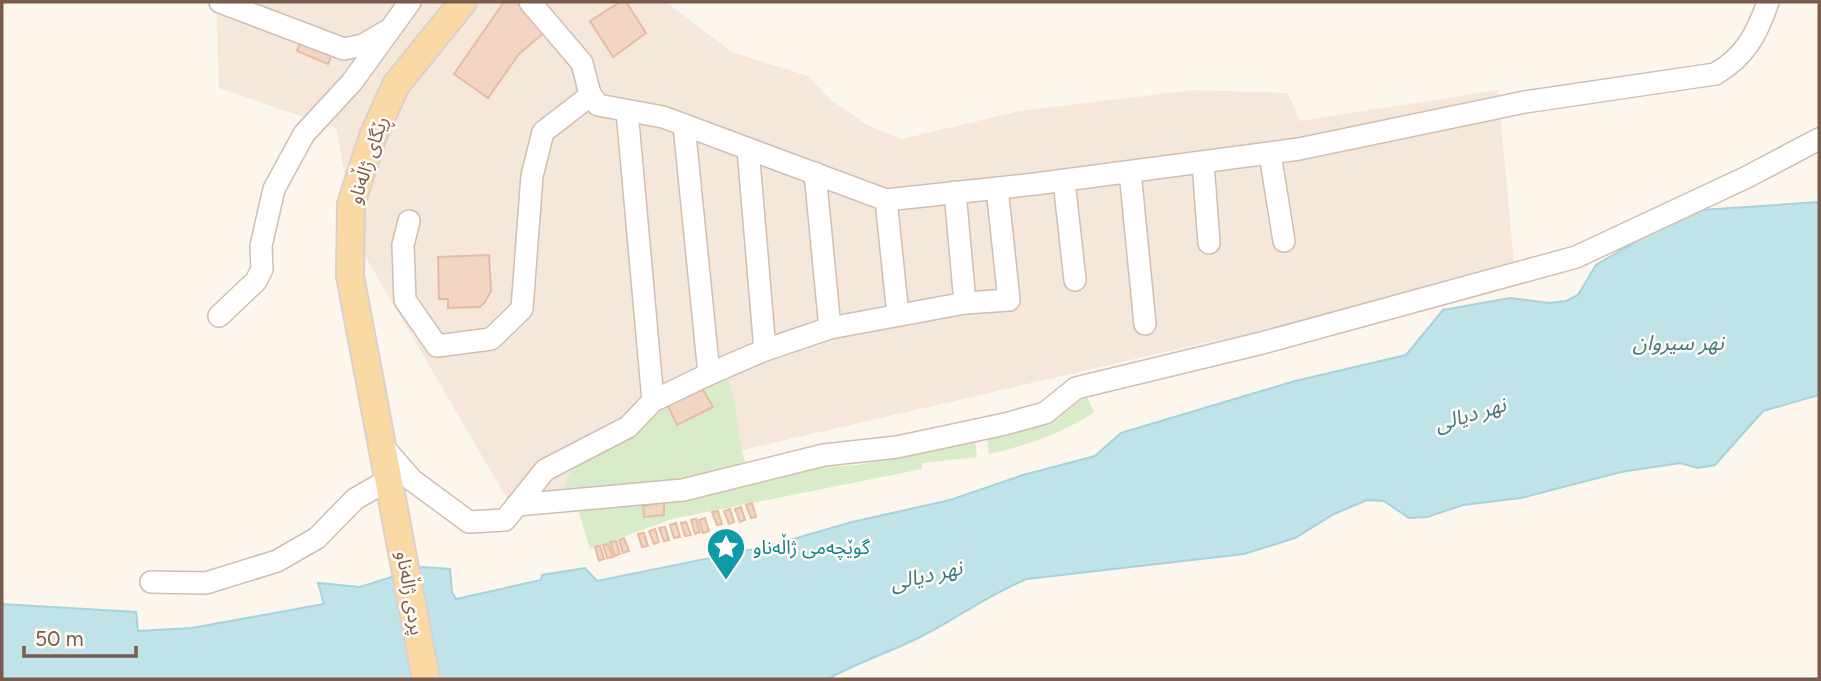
<svg xmlns="http://www.w3.org/2000/svg" width="1821" height="681" font-family="Figtree,'Noto Sans Arabic',sans-serif">
  <rect width="100%" height="100%" fill="#fdf6ec"/>
  <path fill="#f5e8da" d="M216,2h450l66,50 76,24 24,25 37,25 33,13 117,-28 175,-21 94,3 12,28 198,-31 18,194 -312,59 -694,161 -152,-260 -22,-116 -117,-40z"/>
  <g fill="#d8ecc9">
    <path d="M728,377c11,32 7,55 18,87l-86,19 -98,9 7,-18 8,-11 41,-19 50,-38 10,19 35,-18 -11,-18z"/>
    <path d="M1087,397l7,15c-32,22 -67,33 -105,42l-2,-15 39,-9z"/>
    <path d="M975,440l2,17 -55,6v6l-250,50 -82,30 -12,-40 62,-3 73,-12 37,-14 52,-11 56,-4z"/>
  </g>
  <path fill="#bfe3e8" stroke="#a5d3da" stroke-width="2" d="M1819,202v193l-56,16 -48,54 -17,3 -18,-5 -59,9 -100,26 -58,7 -36,12 -18,1 -25,-17 -17,-1 -33,14 -39,24 -51,16 -217,25c-38,15 -69,39 -105,57 -31,16 -64,26 -94,43h-826v-75l134,8 2,19 54,-3 132,-24 -6,-21 42,4 63,-20 27,2 2,23 4,7 85,-19 1,-5 43,-7 12,13 172,-35 83,-24 98,-22 73,-25 72,-19 26,-23 174,-52 111,-26 37,-45 67,-12 39,5 17,-2 12,-6 18,-30 75,-44 30,-11z"/>
  <g fill="#f3d5c3" stroke="#e6bba3" stroke-width="2">
    <path d="M504,2h15l26,30 -26,22 -31,44 -34,-24z"/>
    <path d="M620,2h6l20,31 -33,24 -23,-36z"/>
    <path d="M301,41l31,13 -4,10 -31,-13z"/>
    <path d="M489,255l2,36 -6,11 -5,5 -32,1v-9h-9l-1,-42z"/>
    <path d="M702,388l11,19 -36,18 -9,-19z"/>
    <path d="M664,502v13l-20,2 -1,-11z"/>
    <path d="M752,503l4,14 -5,1 -5,-13z"/>
    <path d="M741,507l4,13 -5,2 -5,-13z"/>
    <path d="M730,509l4,13 -5,2 -5,-13z"/>
    <path d="M718,511l4,13 -5,1 -5,-13z"/>
    <path d="M705,518l4,13 -6,2 -4,-13z"/>
    <path d="M696,519l4,13 -5,2 -4,-14z"/>
    <path d="M686,522l5,13 -6,1 -4,-13z"/>
    <path d="M676,523l4,14 -6,1 -4,-13z"/>
    <path d="M665,527l4,13 -5,1 -5,-13z"/>
    <path d="M655,529l4,13 -5,2 -5,-13z"/>
    <path d="M644,533l4,13 -6,1 -4,-13z"/>
    <path d="M624,538l5,13 -6,2 -4,-13z"/>
    <path d="M616,541l4,13 -5,2 -5,-14z"/>
    <path d="M608,544l5,13 -6,1 -4,-13z"/>
    <path d="M600,546l4,13 -5,2 -4,-14z"/>
  </g>
  <g fill="none" stroke-linecap="round" stroke-linejoin="round">
    <g stroke="#d1beb0" stroke-width="24">
      <g id="minor">
        <path d="M220,2l124,47 19,-4 22,-13"/>
        <path d="M530,2l52,61 8,31 8,11 65,12 223,83 149,-16 264,-35 226,-47 190,-28c30,-17 42,-40 53,-72"/>
        <path d="M627,111l26,290"/>
        <path d="M684,125l25,249"/>
        <path d="M748,149l17,201"/>
        <path d="M1270,154l14,87"/>
        <path d="M1203,163l6,80"/>
        <path d="M1130,172l15,152"/>
        <path d="M815,173l15,155"/>
        <path d="M1064,181l11,99"/>
        <path d="M955,192l10,111"/>
        <path d="M886,200l12,115"/>
        <path d="M409,221l-6,24 2,55 32,46 54,-7 31,-30 10,-133 11,-44 48,-37"/>
        <path d="M219,316l37,-35 6,-12 -1,-23 13,-57 30,-55 48,-52 58,-80"/>
        <path d="M385,449l27,31 57,42 36,-2 40,-50 83,-43 25,-26 56,-27 56,-24 65,-22 135,-25 44,-3 -12,-112"/>
        <path d="M517,505l166,-15 141,-35 73,-8 108,-23 40,-11 31,-25 186,-45 314,-86 171,-80 72,-38"/>
        <path d="M151,582l55,1 71,-22 40,-23 38,-39 35,-20"/>
      </g>
    </g>
    <g stroke="#dad1cd" stroke-width="30">
      <path id="major" d="M426,679l-76,-403 1,-72 22,-68 23,-51 67,-83"/>
    </g>
    <use href="#minor" stroke="#fff" stroke-width="21"/>
    <use href="#major" stroke="#fbd9a5" stroke-width="26"/>
  </g>
  <defs>
    <g id="sight-pin" transform="scale(2.0125)"><path d="M0 17L-7.5 6A9.5 9.5 0 1 1 7.5 6Z" fill="#0f9aa8" stroke="#fffaf3"/><path d="M0-6L1.8-2.2L6-1.7L2.9 1.2L3.7 5.4L0 3.3L-3.7 5.4L-2.9 1.2L-6-1.7L-1.8-2.2Z" fill="#fff"/></g>
  </defs>
  <g fill-rule="evenodd">
    <use href="#sight-pin" x="726" y="547"/>
  </g>
  <g text-anchor="middle" dominant-baseline="central" stroke-width="5" stroke-linejoin="round" paint-order="stroke">
    <g font-size="19" fill="#7a5c4d" stroke="#fffaf3">
      <text transform="translate(368 160) rotate(-72)">ڕێگای ژاڵەناو</text>
      <text transform="translate(410 593) rotate(80)">پردی ژاڵەناو</text>
    </g>
    <g font-size="19" fill="#0d838f" stroke="#fffaf3" text-anchor="start">
      <text x="753" y="547">گوێچەمی ژاڵەناو</text>
    </g>
    <g font-size="21" font-style="italic" fill="#437c86" stroke="#fffaf3">
      <text x="1678" y="342">نهر سیروان</text>
      <text transform="translate(1470 414) rotate(-17)">نهر ديالى</text>
      <text transform="translate(926 575) rotate(-13)">نهر ديالى</text>
    </g>
  </g>
  <rect width="1821" height="681" fill="none" stroke="#7a5c4d" stroke-width="7"/>
  <path d="M24 646v10h112v-10" fill="none" stroke="#7a5c4d" stroke-width="3.5"/>
  <text x="35" y="646" font-size="21" fill="#7a5c4d" stroke="#fffaf3" stroke-width="5" paint-order="stroke">50 m</text>
</svg>
